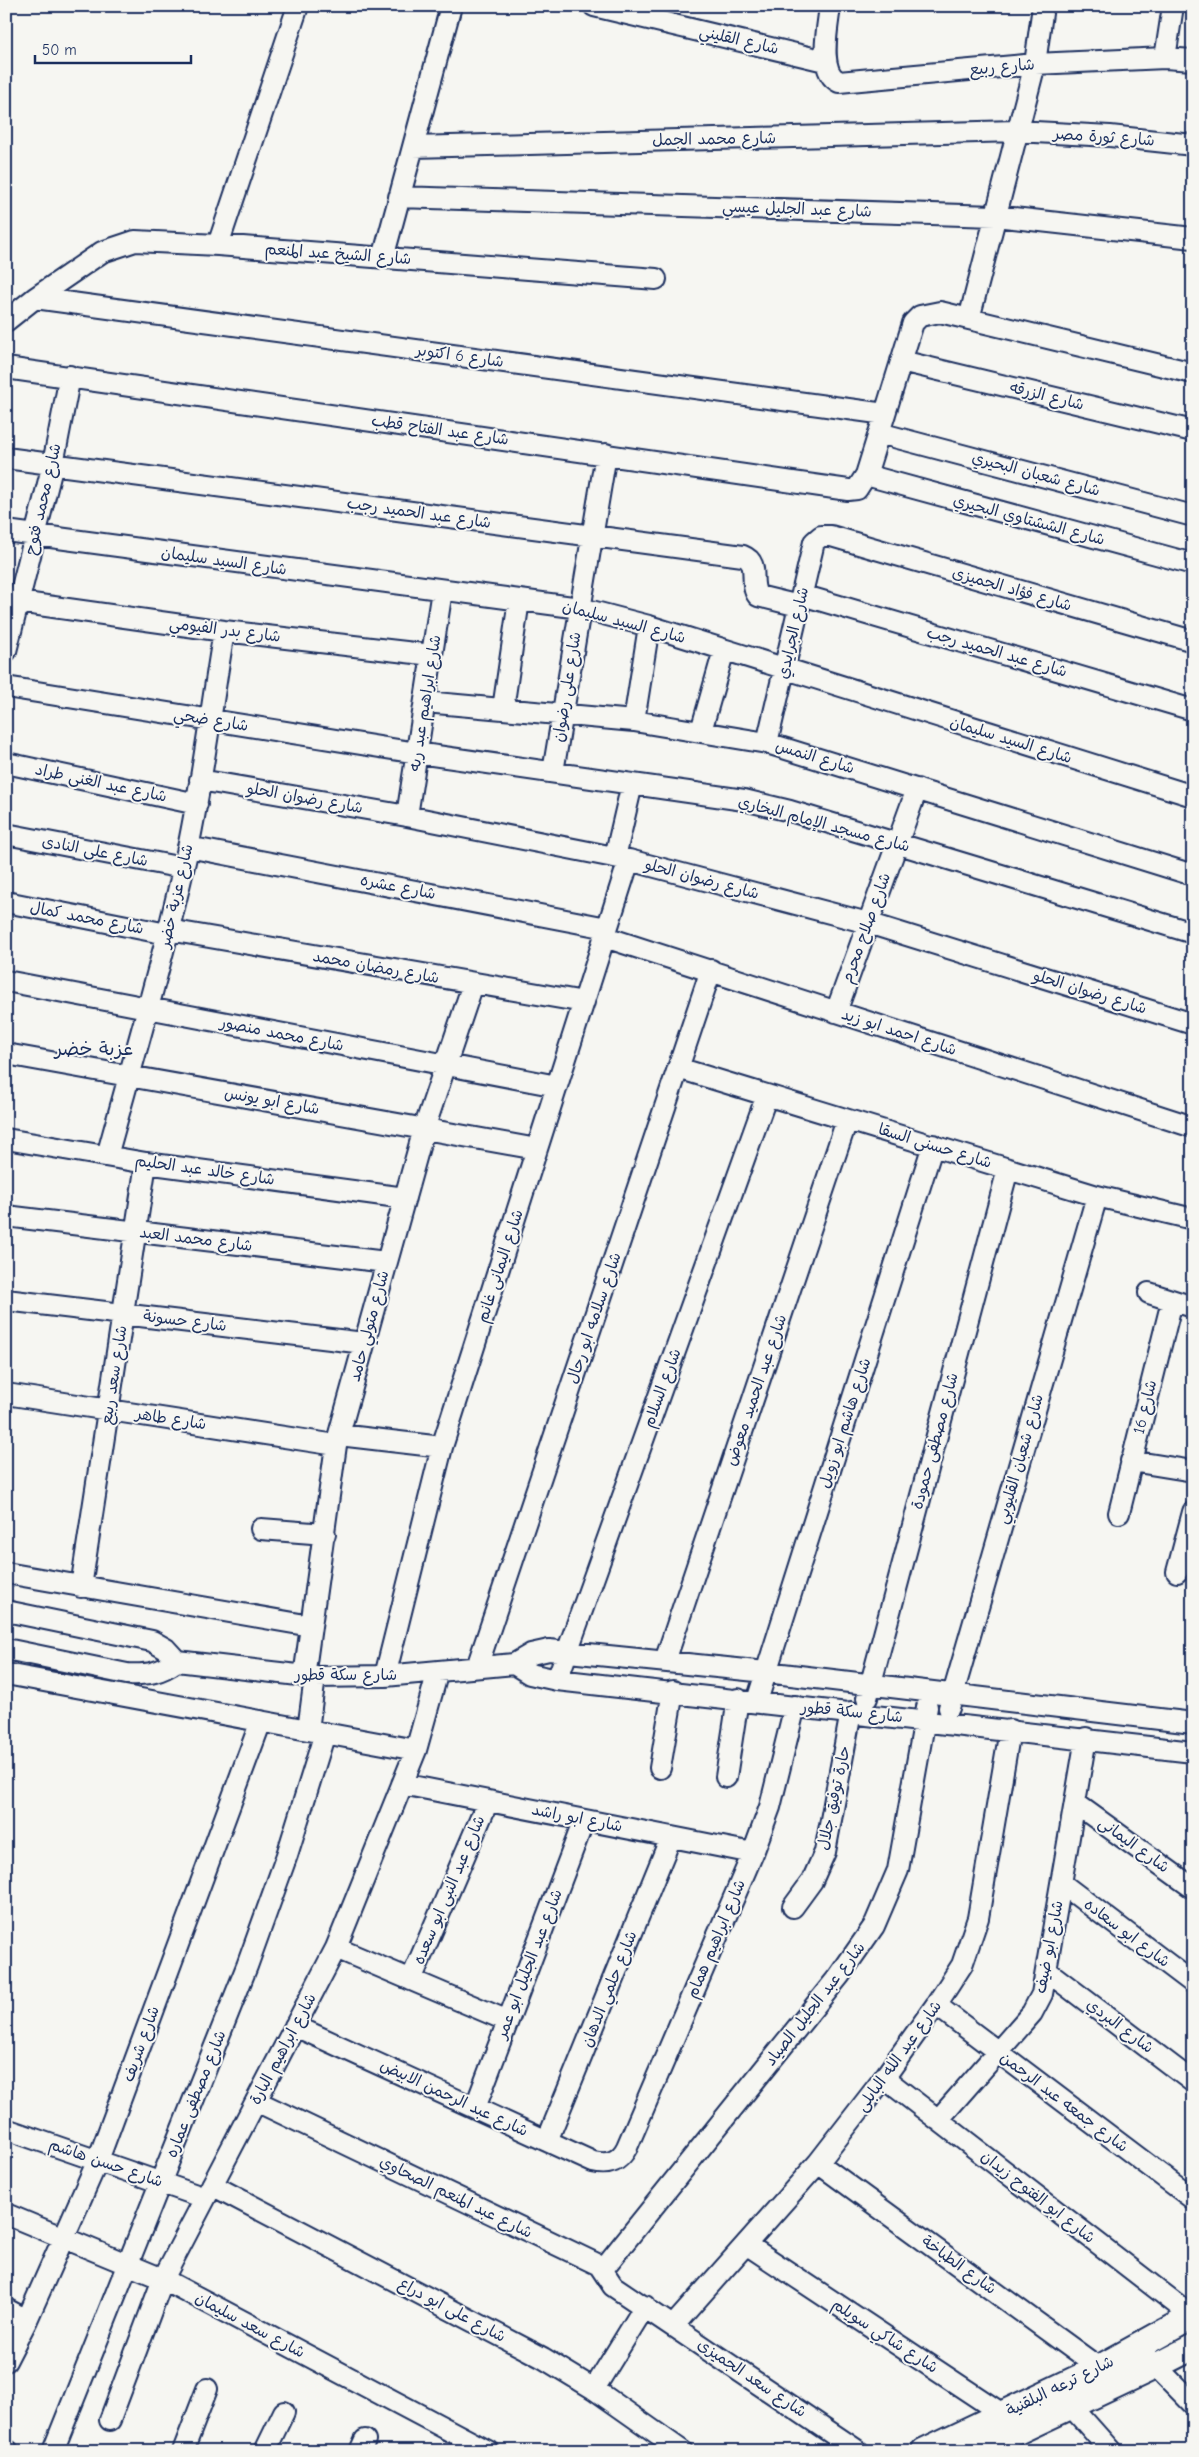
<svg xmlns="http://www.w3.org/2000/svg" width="1199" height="2457" font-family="'Comic Neue','Playpen Sans Arabic',sans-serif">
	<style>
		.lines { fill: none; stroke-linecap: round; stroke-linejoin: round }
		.minor-casing { stroke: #1b2f5e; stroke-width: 24 }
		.tertiary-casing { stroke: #1b2f5e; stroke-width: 29 }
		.minor { stroke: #f6f6f2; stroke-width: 20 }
		.tertiary { stroke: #f6f6f2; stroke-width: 25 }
		.labels { text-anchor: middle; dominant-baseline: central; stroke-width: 4; stroke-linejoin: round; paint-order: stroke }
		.street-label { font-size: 16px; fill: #1b2f5e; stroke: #f6f6f2 }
		.quarter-label { font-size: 19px; fill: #1b2f5e; stroke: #f6f6f2 }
	</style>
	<rect width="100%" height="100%" fill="#f6f6f2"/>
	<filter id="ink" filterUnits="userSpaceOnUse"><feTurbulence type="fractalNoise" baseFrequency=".02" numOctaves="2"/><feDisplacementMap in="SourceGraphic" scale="10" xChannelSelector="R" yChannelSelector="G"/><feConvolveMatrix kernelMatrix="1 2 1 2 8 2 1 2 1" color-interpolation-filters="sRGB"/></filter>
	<g filter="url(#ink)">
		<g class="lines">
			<defs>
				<path id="minor" d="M594 6 825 61
					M830 6C828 26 817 72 839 82L1035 64 1165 58 1193 60
					M1165 58 1173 6
					M413 147 1016 131 1110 136 1193 145
					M399 197 995 216 1193 238
					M218 245 298 6
					M383 258 451 6
					M35 298 885 414
					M969 319 1035 64 1043 6
					M6 321 35 298 102 252 135 241 218 245 656 279
					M901 361 1193 431
					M6 368 848 490 857 489 866 475 913 323 920 316 940 312 1193 373
					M879 433 1193 516
					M6 458 743 556C761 563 748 583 758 596L799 606
					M866 475 1193 564
					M6 531 580 608 649 626 1193 796
					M802 595 1193 710
					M18 602 224 631 432 655
					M6 651 53 464 70 376
					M6 687 417 753 744 800 790 811 1193 933
					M425 702 634 721 767 743 1193 875
					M503 709 519 600
					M634 721 649 626
					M701 731 724 650
					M767 743 814 542 821 536H831L1193 641
					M6 763 197 804
					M553 772 606 454
					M200 780 407 816 629 860 868 923 1193 1024
					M407 816 442 590
					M6 834 183 868
					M188 847 607 928
					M615 857 632 784
					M6 902 167 934
					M169 930 584 1002
					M605 937 1193 1127
					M6 981 557 1086
					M836 1012 917 789
					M6 1054 537 1149
					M678 1068 1097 1196 1193 1219
					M6 1139 146 1163 405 1198
					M107 1156C135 1054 165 952 188 848 203 776 212 703 224 631
					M6 1216 386 1262
					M1149 1293 1193 1307
					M6 1300 364 1343
					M6 1394 336 1445
					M339 1435 442 1447
					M1131 1461 1193 1471
					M1119 1513 1172 1301
					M261 1529 325 1534
					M1177 1572 1193 1512
					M6 1573 311 1626
					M81 1587 146 1163
					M6 1611 152 1641 166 1649 177 1661 315 1677 385 1676 514 1664 531 1654 549 1650 766 1672 1193 1723
					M6 1649 127 1674C148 1675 160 1673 177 1661
					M665 1661 847 1120
					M514 1664 530 1674 557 1680 1193 1752
					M477 1667 711 970
					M6 1674 416 1750
					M385 1676 442 1447 629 860
					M304 1677 336 1445 424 1129 473 984
					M557 1680 767 1095
					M867 1698 1008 1169
					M757 1701 933 1145
					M949 1708 1097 1196
					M308 1730 315 1677
					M660 1768 673 1691
					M726 1777 738 1699
					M402 1784 753 1853
					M1075 1803 1193 1888
					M1061 1883 1193 1983
					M793 1907 812 1881 825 1852 851 1712
					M336 1948 508 2021
					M1047 1971 1193 2082
					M411 1980 488 1801
					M936 2005 1193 2199
					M295 2026 593 2162C609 2166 620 2161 627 2147L753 1853 770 1807 795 1706
					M884 2078 1192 2316
					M256 2101 599 2265 613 2286 858 2451
					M475 2108 584 1820
					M938 2120 1032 2013 1042 1994 1086 1738
					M6 2129 205 2198
					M547 2141 671 1837
					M818 2163 1099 2368
					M212 2185 543 2358 594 2389 682 2451
					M6 2214 163 2279 488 2451
					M746 2244 1013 2421
					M603 2269 839 1976 874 1926 898 1870 927 1707
					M6 2309 27 2320
					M674 2325 818 2163 884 2078 936 2005 962 1965 978 1918 1010 1730
					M1147 2357 1193 2404
					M6 2361 27 2320 98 2160 261 1721
					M594 2389 645 2306
					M1071 2406 1111 2451
					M110 2420 163 2279 336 1948 416 1750 438 1671
					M6 2450 8 2451
					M53 2451 247 1966 287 1855 325 1733
					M183 2451 207 2389
					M265 2451 284 2412
					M360 2451 365 2440"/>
				<path id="tertiary" d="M924 2451 1099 2368 1193 2316
					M976 2451 1156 2366 1193 2347"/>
			</defs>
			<!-- minor casing -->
			<use href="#minor" class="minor-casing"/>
			<!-- tertiary casing -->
			<use href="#tertiary" class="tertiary-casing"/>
			<!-- minor -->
			<use href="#minor" class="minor"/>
			<!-- tertiary -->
			<use href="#tertiary" class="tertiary"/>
		</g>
	</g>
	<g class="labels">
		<!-- street labels -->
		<g class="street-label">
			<text transform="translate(739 40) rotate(13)">شارع القليني</text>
			<text transform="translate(1002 67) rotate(-5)">شارع ربيع</text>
			<text transform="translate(1104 137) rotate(4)">شارع ثورة مصر</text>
			<text transform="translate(714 139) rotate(-1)">شارع محمد الجمل</text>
			<text transform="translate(797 209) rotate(2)">شارع عبد الجليل عيسي</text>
			<text transform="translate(338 254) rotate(4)">شارع الشيخ عبد المنعم</text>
			<text transform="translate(460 356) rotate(8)">شارع 6 اكتوبر</text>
			<text transform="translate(1047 396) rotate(14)">شارع الزرقه</text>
			<text transform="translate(440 430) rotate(8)">شارع عبد الفتاح قطب</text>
			<text transform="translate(1036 474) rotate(15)">شارع شعبان البحيري</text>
			<text transform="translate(43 499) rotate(-77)">شارع محمد فتوح</text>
			<text transform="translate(419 513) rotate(8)">شارع عبد الحميد رجب</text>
			<text transform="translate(1029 520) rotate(15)">شارع الششتاوي البحيري</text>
			<text transform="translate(224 561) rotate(8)">شارع السيد سليمان</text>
			<text transform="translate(1012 589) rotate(16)">شارع فؤاد الجميزى</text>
			<text transform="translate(624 622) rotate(15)">شارع السيد سليمان</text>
			<text transform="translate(225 630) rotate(7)">شارع بدر الفيومي</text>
			<text transform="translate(793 633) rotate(-77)">شارع الجرايدي</text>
			<text transform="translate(997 652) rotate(16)">شارع عبد الحميد رجب</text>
			<text transform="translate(567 687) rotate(-81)">شارع على رضوان</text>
			<text transform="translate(425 703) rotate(-81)">شارع ابراهيم عبد ربه</text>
			<text transform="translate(211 720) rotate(9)">شارع ضحي</text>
			<text transform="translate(1011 740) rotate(17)">شارع السيد سليمان</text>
			<text transform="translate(815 757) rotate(17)">شارع النمس</text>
			<text transform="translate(101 783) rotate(12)">شارع عبد الغنى طراد</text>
			<text transform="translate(305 798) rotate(10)">شارع رضوان الحلو</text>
			<text transform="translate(824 824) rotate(15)">شارع مسجد الإمام البخاري</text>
			<text transform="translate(95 851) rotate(11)">شارع على النادى</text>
			<text transform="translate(702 879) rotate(15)">شارع رضوان الحلو</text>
			<text transform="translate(398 887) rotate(11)">شارع عشره</text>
			<text transform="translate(176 896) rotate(-77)">شارع عزبة خضر</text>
			<text transform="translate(87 918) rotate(11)">شارع محمد كمال</text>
			<text transform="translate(866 928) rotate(-70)">شارع صلاح محرم</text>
			<text transform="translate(376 967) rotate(10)">شارع رمضان محمد</text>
			<text transform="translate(1090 992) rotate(17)">شارع رضوان الحلو</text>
			<text transform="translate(899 1032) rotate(18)">شارع احمد ابو زيد</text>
			<text transform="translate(282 1034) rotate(11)">شارع محمد منصور</text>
			<text transform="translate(272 1101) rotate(10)">شارع ابو يونس</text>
			<text transform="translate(935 1146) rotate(17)">شارع حسنى السقا</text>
			<text transform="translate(205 1170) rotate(8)">شارع خالد عبد الحليم</text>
			<text transform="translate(196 1239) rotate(7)">شارع محمد العبد</text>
			<text transform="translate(500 1266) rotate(-72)">شارع اليمانى غانم</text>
			<text transform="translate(594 1318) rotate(-71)">شارع سلامه ابو رحال</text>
			<text transform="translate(185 1321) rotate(7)">شارع حسونة</text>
			<text transform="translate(369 1326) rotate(-75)">شارع متولي حامد</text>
			<text transform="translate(114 1375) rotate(-81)">شارع سعد ربيع</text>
			<text transform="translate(662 1388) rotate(-70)">شارع السلام</text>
			<text transform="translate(756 1390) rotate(-71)">شارع عبد الحميد معوض</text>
			<text transform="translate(1145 1407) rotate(-76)">شارع 16</text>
			<text transform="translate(171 1419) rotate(9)">شارع طاهر</text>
			<text transform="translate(845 1423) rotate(-72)">شارع هاشم ابو زويل</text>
			<text transform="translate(935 1441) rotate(-75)">شارع مصطفى حمودة</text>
			<text transform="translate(1020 1459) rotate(-74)">شارع شعبان القليوبي</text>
			<text x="346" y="1675">شارع سكة قطور</text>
			<text transform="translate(852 1712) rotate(6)">شارع سكة قطور</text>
			<text transform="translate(834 1798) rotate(-78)">حارة توفيق جلال</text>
			<text transform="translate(577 1818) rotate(11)">شارع ابو راشد</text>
			<text transform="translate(1134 1845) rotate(36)">شارع اليمانى</text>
			<text transform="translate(449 1890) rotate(-67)">شارع عبد النبى ابو سعده</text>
			<text transform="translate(1127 1933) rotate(37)">شارع ابو سعاده</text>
			<text transform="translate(716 1939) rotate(-67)">شارع ابراهيم همام</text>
			<text transform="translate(1049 1947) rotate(-79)">شارع ابو ضيف</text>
			<text transform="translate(529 1964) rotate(-69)">شارع عبد الجليل ابو عمر</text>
			<text transform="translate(609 1989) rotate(-68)">شارع حلمي الدهان</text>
			<text transform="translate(815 2004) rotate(-52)">شارع عبد الجليل الصياد</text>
			<text transform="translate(1120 2026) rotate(37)">شارع البردي</text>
			<text transform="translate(141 2044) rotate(-70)">شارع شريف</text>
			<text transform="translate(283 2049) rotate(-62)">شارع ابراهيم البارة</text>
			<text transform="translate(899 2056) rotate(-54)">شارع عبد الله البابلى</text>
			<text transform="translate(196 2094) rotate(-68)">شارع مصطفى عماره</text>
			<text transform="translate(454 2098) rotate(25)">شارع عبد الرحمن الابيض</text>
			<text transform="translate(1064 2102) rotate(37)">شارع جمعه عبد الرحمن</text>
			<text transform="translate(106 2163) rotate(19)">شارع حسن هاشم</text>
			<text transform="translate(456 2197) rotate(26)">شارع عبد المنعم الصحاوي</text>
			<text transform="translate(1038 2197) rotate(38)">شارع ابو الفتوح زيدان</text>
			<text transform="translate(959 2265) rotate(36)">شارع الطباخة</text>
			<text transform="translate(452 2310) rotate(28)">شارع على ابو دراع</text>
			<text transform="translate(250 2325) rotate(28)">شارع سعد سليمان</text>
			<text transform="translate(885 2336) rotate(33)">شارع شاكي سويلم</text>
			<text transform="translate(752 2378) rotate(34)">شارع سعد الجميزى</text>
			<text transform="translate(1060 2386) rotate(-26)">شارع ترعه البلقنية</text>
		</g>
		<!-- quarter labels -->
		<g class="quarter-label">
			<text x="94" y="1049">عزبة خضر</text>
		</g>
	</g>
	<!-- margin -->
	<rect width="1199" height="2457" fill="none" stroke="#f6f6f2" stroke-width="25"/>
	<rect x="12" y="12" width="1174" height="2432" fill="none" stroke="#1b2f5e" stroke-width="2" filter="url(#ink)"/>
	<!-- scale -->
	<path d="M35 55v8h156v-8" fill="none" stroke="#1b2f5e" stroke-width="2.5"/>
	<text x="42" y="55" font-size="15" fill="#1b2f5e" stroke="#f6f6f2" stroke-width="4" paint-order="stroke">50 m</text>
</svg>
